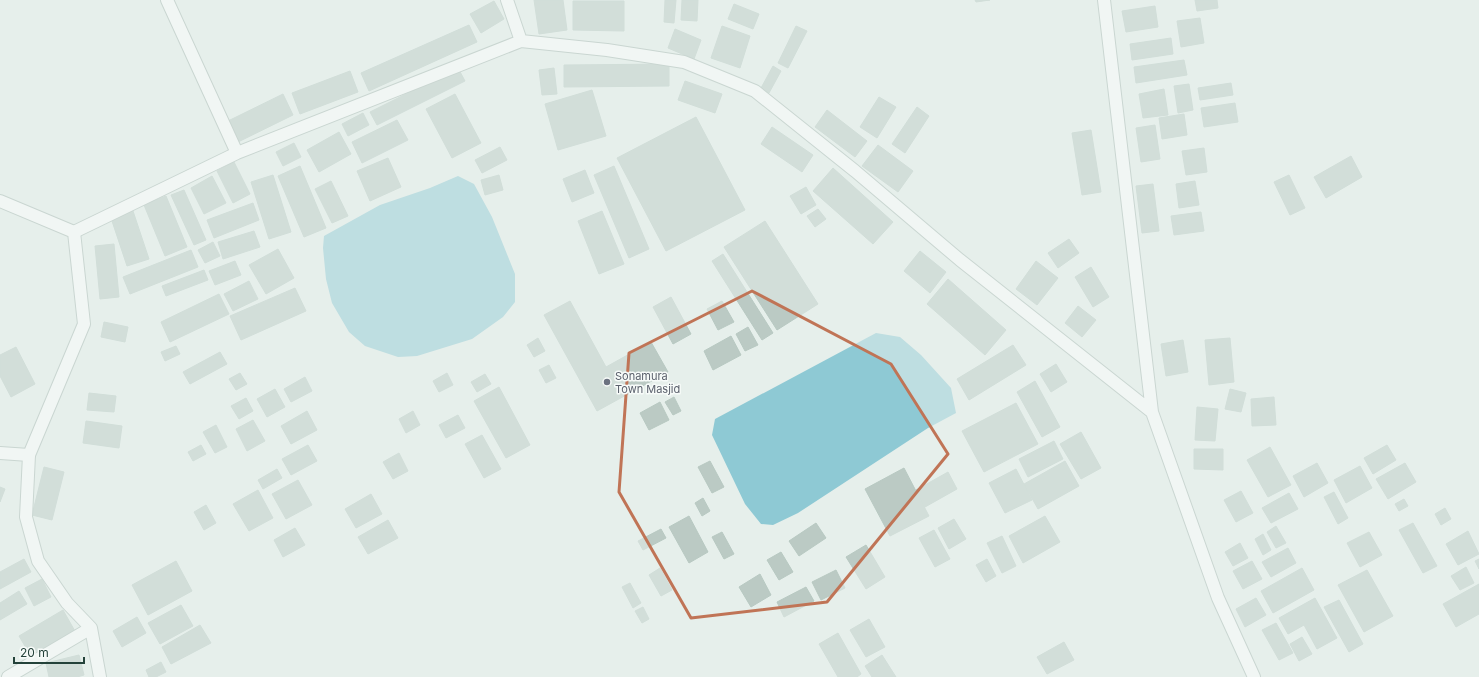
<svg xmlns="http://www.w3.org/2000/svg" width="1479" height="677" font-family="Inter,sans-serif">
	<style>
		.water { fill: #8ec9d4 }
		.building { fill: #bbcac4; stroke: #b8c9c2 }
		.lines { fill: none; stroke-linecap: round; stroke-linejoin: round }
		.minor-casing { stroke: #a8b8b2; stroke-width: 14 }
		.tertiary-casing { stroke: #a8b8b2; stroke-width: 14 }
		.minor { stroke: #fff; stroke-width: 12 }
		.tertiary { stroke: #fff; stroke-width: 12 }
		.marked { fill: none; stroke: #c07456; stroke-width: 3; stroke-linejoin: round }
		.worship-dot { fill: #6b7280; stroke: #f7fbf9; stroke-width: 1.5 }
		.labels { text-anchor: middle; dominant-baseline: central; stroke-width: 3; stroke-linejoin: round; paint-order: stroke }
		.worship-label { font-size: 11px; fill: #5b616d; stroke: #f7fbf9; text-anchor: start }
	</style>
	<rect width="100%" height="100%" fill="#e6efeb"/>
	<!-- water -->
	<path class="water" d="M458 176 474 184 492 217 515 274V302L503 317 472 339 417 356 398 357 365 346 349 332 332 303 326 279 323 248 324 236 380 205 430 188Z
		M876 333 900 337 921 355 951 388 956 413 928 428 798 513 773 525 761 524 745 504 712 435 715 419Z"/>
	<!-- building -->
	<path class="building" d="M534 0H563L567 30 539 34Z
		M665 0H676L674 23 664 22Z
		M682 0H698L697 21 681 20Z
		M975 0H990L976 2Z
		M1195 0H1217L1218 8 1197 11Z
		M494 1 504 19 481 33 470 14Z
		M573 1H624V31L573 30Z
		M734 4 759 14 753 29 728 19Z
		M1155 6 1158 27 1126 32 1122 11Z
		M1200 18 1204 43 1181 47 1177 21Z
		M469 25 477 42 369 91 361 73Z
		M722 26 750 36 740 68 711 58Z
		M796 26 807 31 788 68 778 63Z
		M675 29 701 40 694 59 668 48Z
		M1171 38 1173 54 1132 60 1130 44Z
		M1184 60 1187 75 1136 83 1134 67Z
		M669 64V86L564 87V65Z
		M773 66 781 71 769 93 761 88Z
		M458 68 465 81 377 125 370 112Z
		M554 68 557 94 542 95 539 70Z
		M350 71 358 92 300 114 292 93Z
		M685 81 722 94 715 113 678 100Z
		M1231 83 1233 95 1200 100 1198 88Z
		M1189 84 1193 110 1178 113 1174 86Z
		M1164 89 1168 115 1143 118 1139 94Z
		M592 90 606 136 558 150 545 104Z
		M283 94 293 115 238 142 228 121Z
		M455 94 481 143 452 158 426 109Z
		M879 97 896 107 877 138 860 127Z
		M1235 103 1238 122 1204 127 1201 108Z
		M917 107 929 116 905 153 892 144Z
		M827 110 867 141 855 157 815 127Z
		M363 113 369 125 348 136 342 124Z
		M1184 114 1187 135 1162 139 1159 118Z
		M696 117 745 210 666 251 617 158Z
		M397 120 408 140 362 163 352 142Z
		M1155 125 1160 159 1141 162 1136 128Z
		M772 127 813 155 802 172 761 144Z
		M1091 130 1101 192 1082 195 1072 133Z
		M339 132 351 154 319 172 307 150Z
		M294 143 301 157 283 166 276 152Z
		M878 145 913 171 898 192 862 166Z
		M500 147 507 160 482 173 475 160Z
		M1204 148 1207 172 1186 175 1182 151Z
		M1351 156 1362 177 1326 198 1314 177Z
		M388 158 401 187 370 201 357 171Z
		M234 162 250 194 233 203 217 171Z
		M300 166 326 228 304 237 278 176Z
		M614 166 649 249 629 258 594 175Z
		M833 168 893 222 873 244 813 191Z
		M585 170 594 193 572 202 563 179Z
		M273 175 291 232 269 239 251 182Z
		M499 175 503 190 485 195 481 180Z
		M1289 175 1305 208 1290 215 1274 182Z
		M212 176 226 203 204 214 191 188Z
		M331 181 348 216 332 223 315 189Z
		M1195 181 1199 205 1179 208 1176 184Z
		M1153 184 1159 231 1142 233 1136 186Z
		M806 187 816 205 801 214 790 196Z
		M184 190 206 240 194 245 171 195Z
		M166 196 187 247 165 256 144 205Z
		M253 203 259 220 214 238 207 220Z
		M132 208 149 259 127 266 110 215Z
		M818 209 826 219 815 227 807 216Z
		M602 211 624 264 599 274 578 221Z
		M1201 212 1204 231 1174 235 1171 216Z
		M765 221 818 304 777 330 724 247Z
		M254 231 260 247 223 259 218 242Z
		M1069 239 1079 253 1058 268 1048 253Z
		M213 242 220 256 205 263 198 250Z
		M114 244 119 297 100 299 95 246Z
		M278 249 294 278 266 294 249 265Z
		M191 250 198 267 130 294 123 277Z
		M920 251 946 272 930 293 904 271Z
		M723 254 773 333 762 340 712 261Z
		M235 261 241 275 215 285 209 271Z
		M1036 261 1058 278 1037 305 1016 289Z
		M1091 267 1109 297 1093 307 1075 277Z
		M204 270 208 280 166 296 162 286Z
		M948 279 1006 330 985 355 927 304Z
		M249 281 258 299 233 311 224 294Z
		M295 288 306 311 241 340 230 316Z
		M219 294 229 314 170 342 161 322Z
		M671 297 691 334 673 344 653 307Z
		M570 301 606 367 651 342 668 372 597 411 544 315Z
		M722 301 734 322 718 330 707 309Z
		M1078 306 1096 320 1082 337 1065 323Z
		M104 322 128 327 125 342 101 337Z
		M748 327 758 345 745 351 736 334Z
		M731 336 741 355 713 370 704 351Z
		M538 338 545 351 534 357 527 345Z
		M1230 338 1234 382 1209 385 1205 340Z
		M1183 340 1188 372 1166 376 1161 344Z
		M1013 345 1026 365 969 400 957 379Z
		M176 346 180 354 165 361 161 352Z
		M16 347 35 384 11 397 0 376V355Z
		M220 352 227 364 190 384 183 372Z
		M1056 364 1067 382 1051 392 1040 374Z
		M549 365 556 378 546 383 539 370Z
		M240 373 247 384 236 390 229 379Z
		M447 373 453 385 439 392 433 381Z
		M485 374 491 384 477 392 471 382Z
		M305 377 312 391 291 402 284 389Z
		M1035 381 1060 427 1042 437 1017 392Z
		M499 387 530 445 506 458 474 401Z
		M275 389 285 407 267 417 257 399Z
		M1230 389 1246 393 1241 412 1225 409Z
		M89 393 116 396 114 412 87 410Z
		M674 397 681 411 673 415 665 402Z
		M1274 397 1276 425 1252 426 1251 399Z
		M246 398 253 411 239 419 231 406Z
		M660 402 669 420 649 430 640 413Z
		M1016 403 1038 444 984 472 962 431Z
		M1197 407 1218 409 1215 441 1195 440Z
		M307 411 317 430 291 444 281 426Z
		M413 411 420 425 406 433 399 419Z
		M458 415 465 428 446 438 439 425Z
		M253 420 265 441 247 451 236 429Z
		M86 421 122 426 119 448 83 443Z
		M216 425 227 447 215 453 203 432Z
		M1081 432 1101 468 1081 479 1060 444Z
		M482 435 501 469 484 478 465 444Z
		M1054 441 1063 459 1028 477 1019 459Z
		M201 445 206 454 193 461 188 452Z
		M308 445 317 461 291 475 282 459Z
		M1387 445 1396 460 1373 474 1364 458Z
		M1270 447 1291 485 1268 497 1247 460Z
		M1194 449H1223V470L1194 469Z
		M399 453 408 471 393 479 383 462Z
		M710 461 724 487 712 493 698 467Z
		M1065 461 1079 486 1038 509 1024 484Z
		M1317 463 1328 483 1304 497 1293 476Z
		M1405 463 1416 482 1388 499 1376 479Z
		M1360 466 1372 488 1346 503 1334 480Z
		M44 467 64 472 52 520 32 515Z
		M904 468 929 516 890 536 865 489Z
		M277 469 282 478 263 489 258 480Z
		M1016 469 1032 500 1005 513 989 483Z
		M948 472 957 489 925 507 916 490Z
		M298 480 312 505 286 519 272 494Z
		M0 487 5 489 0 502Z
		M258 490 273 518 249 531 233 504Z
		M1241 491 1253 513 1236 522 1224 500Z
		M1334 492 1348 518 1338 524 1324 497Z
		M1289 493 1298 509 1271 523 1262 508Z
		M371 494 382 514 356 528 345 509Z
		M703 498 710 511 702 516 695 503Z
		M1404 499 1408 506 1399 511 1395 504Z
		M206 505 216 523 204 530 194 512Z
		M1445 508 1451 519 1441 525 1435 514Z
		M689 516 708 552 689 563 669 527Z
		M1045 516 1060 542 1023 563 1009 536Z
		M954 519 966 539 949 549 938 528Z
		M388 520 398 538 368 554 358 537Z
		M816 523 826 538 799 556 789 541Z
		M1413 523 1437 566 1423 573 1399 530Z
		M1276 526 1286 543 1276 548 1267 532Z
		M295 528 305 545 283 557 274 540Z
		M661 529 666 538 643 550 638 541Z
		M934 530 950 559 935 567 919 538Z
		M1468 531 1479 554 1458 565 1446 544Z
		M722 532 734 554 724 559 712 537Z
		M1369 532 1382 555 1360 567 1347 543Z
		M1263 534 1271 550 1263 555 1255 539Z
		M1002 536 1016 566 1002 573 987 543Z
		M1240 543 1248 558 1233 566 1225 552Z
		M866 545 885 577 866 589 846 557Z
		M1288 548 1296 563 1271 577 1262 562Z
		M781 552 793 572 779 580 767 560Z
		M24 559 31 572 0 589V572Z
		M987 559 996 576 986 582 976 565Z
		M1479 559V569L1475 561Z
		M176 561 192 591 148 615 132 585Z
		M1252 561 1262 579 1243 589 1233 571Z
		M1466 567 1474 583 1460 590 1451 576Z
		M660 568 672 590 661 596 649 575Z
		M1302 568 1314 590 1273 613 1261 591Z
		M836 570 845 588 821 600 812 582Z
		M1367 570 1393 616 1364 632 1338 585Z
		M760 574 771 595 751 607 739 587Z
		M42 579 51 597 34 606 25 588Z
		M630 583 641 603 633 608 622 587Z
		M1479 584V614L1456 627 1443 604Z
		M806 587 814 601 784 617 777 602Z
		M19 591 27 604 0 620V603Z
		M1256 598 1266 615 1245 627 1236 609Z
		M1315 598 1337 638 1317 649 1304 625 1288 634 1279 618Z
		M1339 600 1363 644 1349 652 1324 607Z
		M181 605 193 626 160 644 148 623Z
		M643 607 649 619 642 623 635 611Z
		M63 610 76 633 32 658 19 636Z
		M137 617 146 633 122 647 113 631Z
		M869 619 885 647 866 657 850 630Z
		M1276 623 1293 653 1279 660 1262 630Z
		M200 625 211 643 171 664 162 647Z
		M838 633 861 674 857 677H838L819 644Z
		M1302 637 1312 654 1299 661 1290 644Z
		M1064 642 1074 660 1047 674 1037 657Z
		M79 655 84 675 77 677H49L46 663Z
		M882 655 896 677H872L865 666Z
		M161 662 166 672 156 677H149L146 670Z"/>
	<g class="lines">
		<defs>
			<path id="minor" d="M167 0 237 153
				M1104 0 1152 412 1218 598 1254 677
				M521 41 607 50 684 62 755 91 855 171 960 260 1152 412
				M74 232 237 153 521 41 507 0
				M29 455 26 517 38 561 67 603 91 628 100 677
				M8 677 91 628"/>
			<path id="tertiary" d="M0 201 74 232 84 324 29 455 0 453"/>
		</defs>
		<!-- minor casing -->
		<use href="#minor" class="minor-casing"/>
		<!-- tertiary casing -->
		<use href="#tertiary" class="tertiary-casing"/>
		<!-- minor -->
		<use href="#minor" class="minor"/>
		<!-- tertiary -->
		<use href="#tertiary" class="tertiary"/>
	</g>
	<!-- marked area -->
	<path d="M0 0H1479V677H0ZM752 291 891 364 948 454 827 602 691 618 619 492 629 353Z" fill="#e6efeb" fill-opacity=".55" fill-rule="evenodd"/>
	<path class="marked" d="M752 291 891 364 948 454 827 602 691 618 619 492 629 353Z"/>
	<!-- markers -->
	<circle class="worship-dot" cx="607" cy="382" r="4"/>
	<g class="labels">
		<!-- worship labels -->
		<g class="worship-label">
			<text x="615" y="376">Sonamura<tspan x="615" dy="13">Town Masjid</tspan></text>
		</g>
	</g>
	<!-- scale -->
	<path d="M14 657v6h70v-6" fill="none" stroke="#24423a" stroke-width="2"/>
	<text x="20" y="657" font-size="12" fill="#24423a" stroke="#f7fbf9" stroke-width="3" paint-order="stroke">20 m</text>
</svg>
